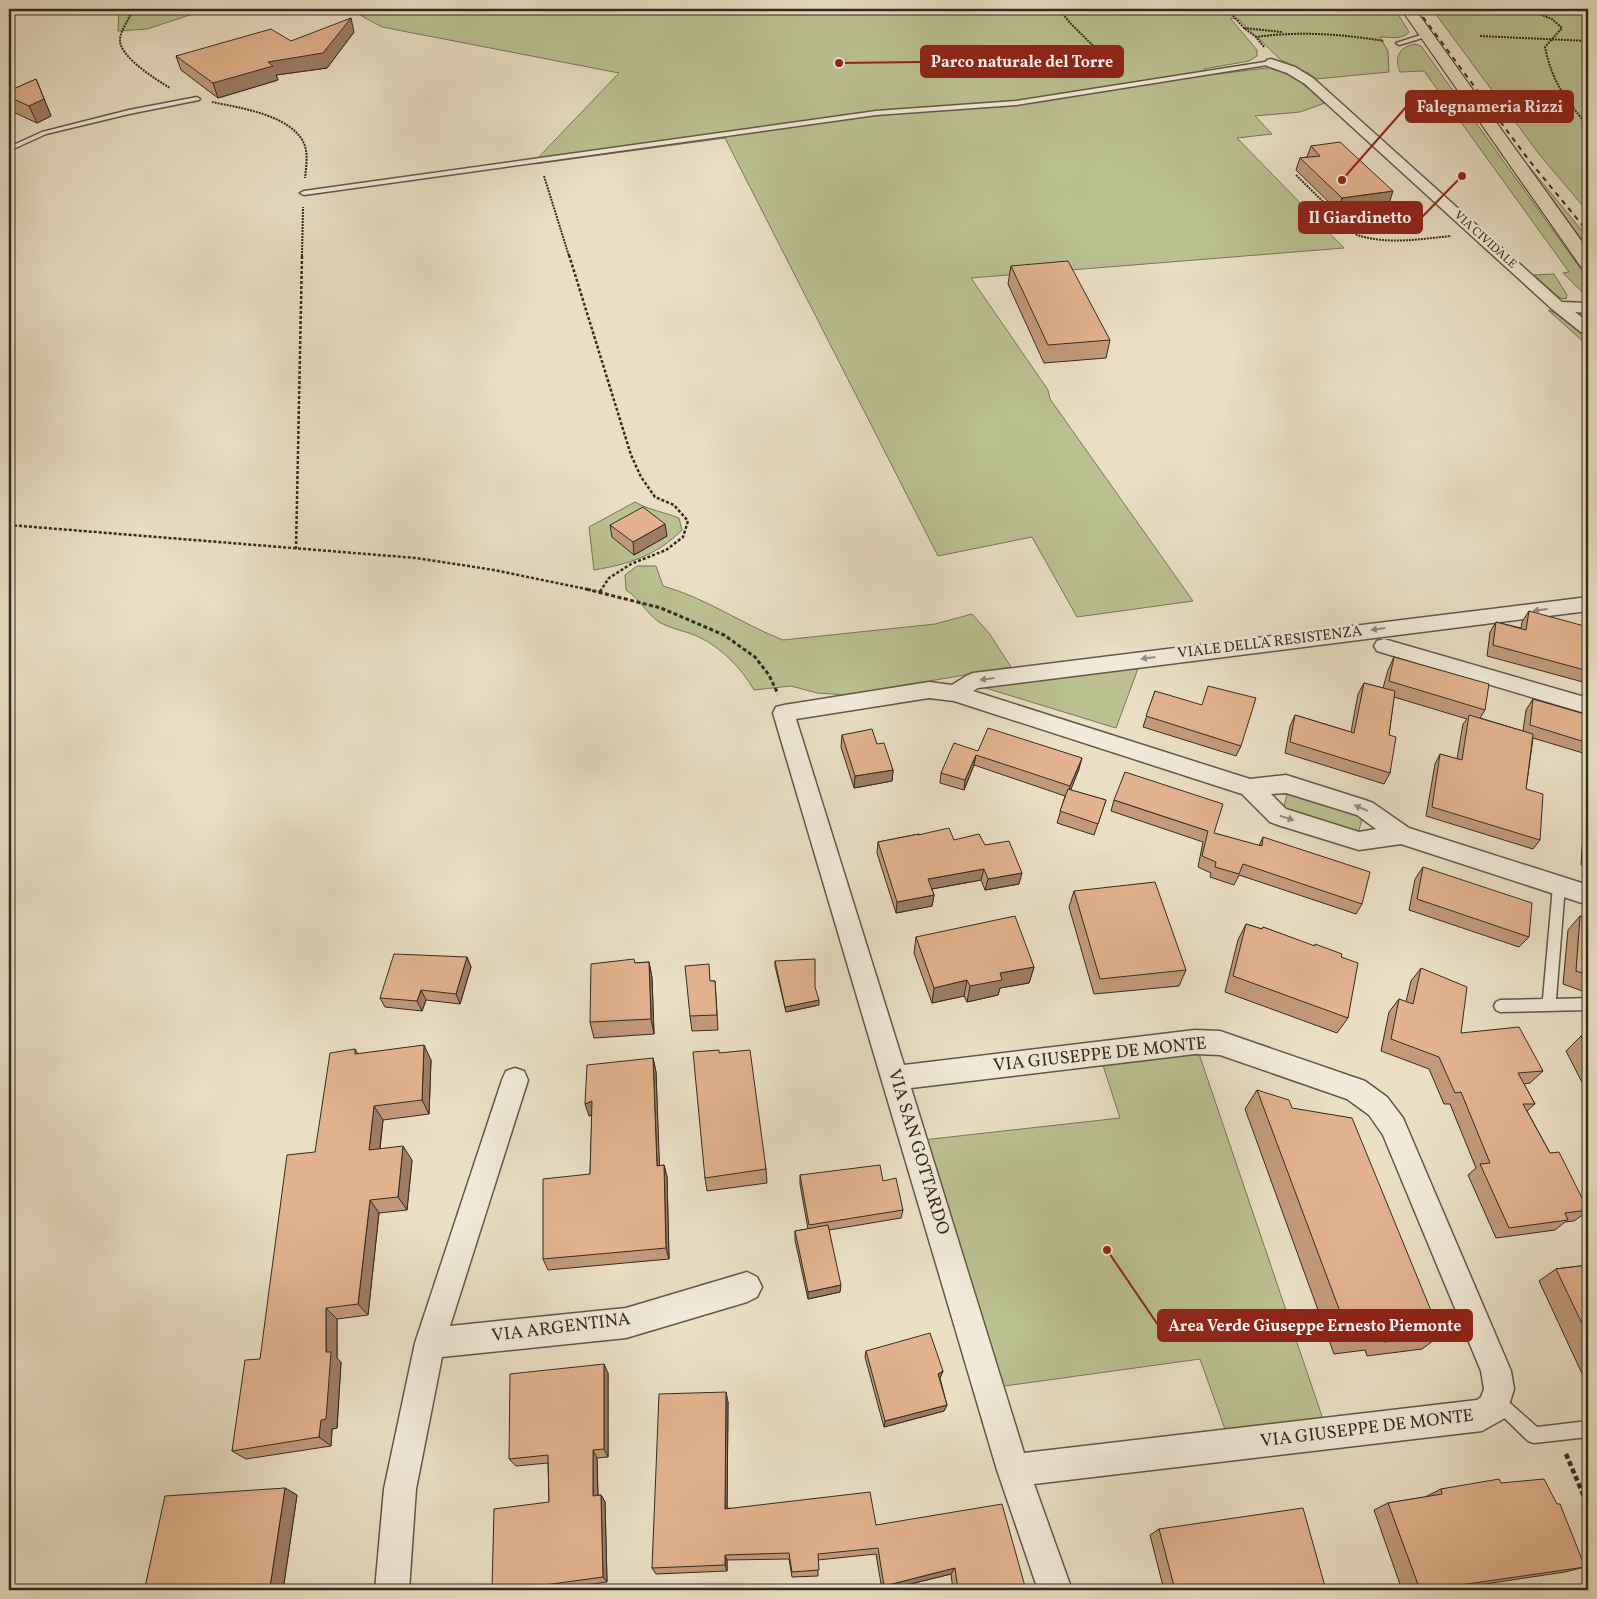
<svg xmlns="http://www.w3.org/2000/svg" width="1597" height="1599" font-family="Vollkorn,serif">
	<style>
		.green { fill: #bbc191; stroke: #787658 }
		.lines { fill: none; stroke-linecap: round; stroke-linejoin: round }
		.lane-casing { stroke: #625748; stroke-width: 3 }
		.street-casing { stroke: #625748; stroke-width: 3 }
		.primary-casing { stroke: #352a1f; stroke-width: 2 }
		.path-far3 { stroke: #352a1f; stroke-width: 2; stroke-dasharray: 2 1; stroke-linecap: butt }
		.path-far2 { stroke: #352a1f; stroke-width: 2.5; stroke-dasharray: 3 2; stroke-linecap: butt }
		.path-far1 { stroke: #352a1f; stroke-width: 3; stroke-dasharray: 4 2.5; stroke-linecap: butt }
		.path { stroke: #352a1f; stroke-width: 4.5; stroke-dasharray: 5 3; stroke-linecap: butt }
		.lane { fill: #f1ead8; fill-rule: evenodd }
		.street { fill: #f1ead8; fill-rule: evenodd }
		.primary { fill: #eadfc3; fill-rule: evenodd }
		.rail { stroke: #352a1f; stroke-width: 2; stroke-dasharray: 5 5; stroke-linecap: butt }
		.wall { fill: #c29a7a; stroke: #352a1f }
		.shaded-wall { fill: #9e7d63; stroke: #352a1f }
		.building { fill: #e2b38e; stroke: #352a1f }
		.oneway { fill: #938a7c }
		.labels { text-anchor: middle; dominant-baseline: central; stroke-width: 5; stroke-linejoin: round; paint-order: stroke }
		.far-street-label { font-size: 12px; fill: #352a1f; stroke: #f1ead8 }
		.street-label { font-size: 15px; fill: #352a1f; stroke: #f1ead8 }
		.near-street-label { font-size: 18px; fill: #352a1f; stroke: #f1ead8 }
		.leader { fill: none; stroke: #8f2418; stroke-width: 2 }
		.callout-dot { fill: #8f2418; stroke: #f1ead8; stroke-width: 2 }
		.callout { fill: #8f2418; stroke: #8f2418; stroke-width: 2 }
		.callout-label { font-size: 16px; text-anchor: middle; font-weight: bold; fill: #fff }
	</style>
	<rect width="100%" height="100%" fill="#eadfc3"/>
	<filter id="stains"><feTurbulence type="fractalNoise" baseFrequency=".004" numOctaves="4"/><feColorMatrix values="0 0 0 0 .2 0 0 0 0 .09 0 0 0 0 .02 0 0 0 .5 -.17"/></filter>
	<radialGradient id="worn" r=".72"><stop offset=".6" stop-color="#630" stop-opacity="0"/><stop offset="1" stop-color="#630" stop-opacity=".3"/></radialGradient>
	<!-- green -->
	<path class="green" d="M119 9H208L147 29 118 31Z
		M349 9H1395L1409 32C1403 40 1390 37 1380 37L1388 51 1389 72 1316 79 1308 73 1281 60 1238 19 1230 18 1257 50V56L1249 61 1204 69 1209 75 1275 67 1290 73 1325 103 1300 112 1255 116 1272 134 1237 138 1344 248 971 278 1048 390 1050 399 1193 601 1077 617 1032 537 938 556 725 138 535 164 534 162 619 73 382 27Z
		M1432 9H1588V212L1539 154Z
		M1415 44 1421 46 1588 279V298L1563 273 1569 272 1424 71 1400 72C1394 57 1399 47 1415 44Z
		M1522 158 1588 238V248Z
		M1554 274 1567 295 1566 299 1560 298 1534 275Z
		M1548 310 1558 314 1588 338V346Z
		M635 502C649 510 664 512 679 518L682 530C656 556 629 564 594 570L589 527Z
		M637 566H656L663 586C706 598 742 624 783 640L935 624 972 614 989 633 1011 667 848 695 817 693 791 686 754 690C742 669 722 648 699 637 686 631 671 629 659 622 647 614 639 598 626 590L625 575Z
		M1139 666 1116 728 979 686Z
		M1288 791 1363 815 1358 835 1283 810Z
		M1195 1042 1328 1434 1231 1446 1200 1359 990 1388 914 1141 1120 1118 1099 1053Z"/>
	<g class="lines">
		<defs>
			<path id="lane" d="M1427 33 1429 34V36L1399 45 1396 43Z
				M1271 61 1274 63 1273 64 1016 105 876 115 304 195 300 193 304 191 876 111 1016 101Z
				M197 97 200 99 199 100 129 114 46 134 9 151V147L42 132 129 110Z
				M1559 881 1563 883 1565 886 1556 999 1588 998V1010L1500 1012 1496 1010 1494 1006 1496 1002 1500 1000 1543 999 1553 886 1555 883Z
				M1497 1393 1502 1396 1537 1427 1588 1421V1437L1534 1443 1528 1441 1492 1406 1489 1401 1492 1396Z"/>
			<path id="street" d="M1271 59 1295 67 1313 78 1562 302 1588 303V313L1575 312 1588 322V335L1582 333 1552 309 1305 84 1287 73 1267 66 1265 63 1267 60Z
				M1588 597V611L978 688 973 691 1250 779 1286 775 1365 800 1373 803 1409 828 1588 885V905L1401 844 1359 850 1278 825 1270 822 1242 794 954 701 929 698 796 719 904 1065 1195 1030 1220 1031 1365 1081 1387 1097 1403 1118 1511 1371 1514 1389 1505 1418 1482 1431 1034 1484 1072 1590H1038L997 1470 773 713 776 707 784 705 929 682 952 685 966 676 973 673ZM1286 793 1357 815 1376 829 1359 832 1286 809 1271 794ZM1195 1054 1220 1055 1347 1099 1369 1115 1383 1135 1481 1371 1484 1389 1481 1397 1477 1400 1024 1453 911 1088Z
				M1384 639 1588 698V714L1377 651 1374 646 1377 641Z
				M515 1068 524 1071 528 1080 450 1326 626 1308 747 1272 757 1277 762 1287 757 1297 747 1302 626 1338 442 1357 416 1489 409 1590H375L384 1489 415 1343 502 1080 506 1071Z"/>
			<path id="primary" d="M1401 9H1415L1588 250V268L1581 267Z"/>
		</defs>
		<!-- lane casing -->
		<use href="#lane" class="lane-casing"/>
		<!-- street casing -->
		<use href="#street" class="street-casing"/>
		<!-- primary casing -->
		<use href="#primary" class="primary-casing"/>
		<!-- path-far3 -->
		<path class="path-far3" d="M132 9C130 20 121 28 120 39 118 56 157 80 170 88
			M1059 9 1071 24 1120 72
			M1227 9 1244 28 1256 37
			M1526 9 1552 19 1562 28 1545 47C1552 82 1566 100 1588 126
			M1244 28 1282 32
			M1480 36 1588 41
			M1264 47 1256 37C1299 31 1341 34 1384 41
			M212 102C240 108 294 115 305 146 308 156 306 168 305 178
			M1296 175 1357 235C1388 245 1420 239 1451 236
			M544 176 569 256
			M302 256 303 207"/>
		<!-- path-far2 -->
		<path class="path-far2" d="M569 255 631 455 641 477 655 497 674 505 688 521 683 537 666 550 631 564 609 578 601 590
			M9 525 416 558 494 570 591 590
			M296 549 302 255"/>
		<!-- path-far1 -->
		<path class="path-far1" d="M586 589 661 608 724 635 755 657 769 675 778 694
			M599 593 602 589"/>
		<!-- path -->
		<path class="path" d="M1566 1454 1588 1506"/>
		<!-- lane -->
		<use href="#lane" class="lane"/>
		<!-- street -->
		<use href="#street" class="street"/>
		<!-- primary -->
		<use href="#primary" class="primary"/>
		<!-- rail -->
		<path class="rail" d="M1417 9 1528 159 1588 232"/>
	</g>
	<!-- wall -->
	<path class="wall" d="M354 32 327 68 276 75 278 80 218 98 181 70 176 56 291 41Z
		M36 79 51 116 37 123 9 110V91Z
		M1311 146 1389 204 1338 211 1296 170 1300 158 1307 157Z
		M1011 266 1110 340 1106 358 1044 363 1008 284Z
		M610 525 667 536 634 555 612 537Z
		M1529 611 1588 671V674L1583 682 1487 656 1490 632 1496 622 1521 628 1522 622Z
		M1394 657 1485 710 1480 718 1523 731 1526 710 1533 699 1588 715V787L1585 786 1583 753 1533 738 1526 789 1540 840 1533 849 1426 816 1435 764 1440 754 1457 759 1463 724 1467 719 1394 697 1389 735 1390 773 1384 784 1285 753 1290 726 1295 715 1351 732 1358 694 1364 683 1383 688 1388 670Z
		M1155 691 1241 746 1236 756 1143 727Z
		M842 735 877 744 893 770 892 781 854 788 841 747Z
		M978 751 1079 769 1070 790 1106 800 1094 835 1057 823 1065 796 974 765 964 790 940 783 941 773Z
		M1114 800 1214 833 1259 846 1263 837 1362 904 1356 914 1239 875 1234 885 1210 877 1211 873 1198 867 1203 842 1111 811Z
		M1588 828V867L1581 865 1583 834Z
		M919 834V835L954 840 985 845 1019 884 985 890 981 880 932 889 934 895 932 906 896 913 877 853 878 842Z
		M1423 867 1529 937 1519 947 1409 910 1415 879Z
		M1074 891 1186 970 1179 986 1094 994 1069 907Z
		M1580 916 1588 919V993L1563 984 1568 930Z
		M1246 924 1262 929 1263 927 1341 957 1348 1018 1337 1033 1225 992 1238 940Z
		M916 937 1034 967 1029 983 1000 988 998 995 967 1002 964 996 932 1003 914 953Z
		M467 957 471 967 460 1004 426 1000 422 1011 385 1007 380 998Z
		M775 961 819 1005 786 1012 775 966Z
		M649 962 652 978 654 1034 594 1038 590 1022 635 963Z
		M1421 968 1461 1033 1543 1071 1530 1083 1524 1084 1535 1104 1527 1111 1550 1153 1588 1211 1574 1221 1565 1222 1555 1230 1496 1238 1468 1175 1476 1168 1450 1104H1444L1429 1069 1381 1051 1389 1012 1399 999 1406 1002 1411 981Z
		M711 981H715L718 1030 692 1031 690 1016Z
		M1588 1035V1094L1566 1051 1581 1036Z
		M355 1049 358 1054 431 1060 429 1114 383 1120 380 1149 412 1160 407 1210 379 1213 368 1315 337 1319V1358L341 1362 337 1428 332 1429 331 1446 246 1459 232 1451 260 1359 315 1152Z
		M719 1053 766 1169 767 1183 707 1191 705 1178Z
		M653 1058 656 1072 659 1166 664 1165 667 1177 669 1259 548 1270 543 1259 590 1174 592 1115 589 1116Z
		M1257 1090 1292 1108 1441 1335 1422 1349 1367 1356 1365 1350 1334 1354 1245 1109Z
		M800 1175 883 1181 903 1210 901 1218 829 1230 840 1292 808 1299 795 1240V1231L808 1229 800 1184Z
		M1588 1265V1379L1585 1380 1539 1281 1556 1269Z
		M866 1351 943 1371 940 1378 947 1405 944 1411 884 1427 865 1357Z
		M608 1373V1457L597 1458 598 1495H601L605 1502 607 1582 550 1590H492L549 1502 548 1463 516 1466 509 1459Z
		M728 1402 727 1508 876 1525 1026 1590H953L951 1574 886 1590H882L876 1554 818 1560V1576L792 1577 789 1559 727 1560V1571L656 1574 652 1568Z
		M1501 1483 1585 1567 1565 1572 1445 1590H1402L1374 1510 1388 1503 1425 1497 1441 1489Z
		M285 1488 297 1495 283 1590H121L145 1587Z
		M1159 1529 1326 1590H1164L1150 1535Z"/>
	<!-- shaded-wall -->
	<path class="shaded-wall" d="M351 18 354 32 327 68 276 75 278 80 218 98 213 83 268 62Z
		M36 79 51 116 37 123 29 106Z
		M1393 191 1389 204 1338 211 1342 198Z
		M665 524 667 536 634 555 633 542Z
		M976 755 974 765 964 790 965 780Z
		M1082 758 1079 769 1068 797 1070 786Z
		M893 770 892 781 854 788 855 776Z
		M984 869 981 880 926 890 928 879Z
		M1022 873 1019 884 985 890 988 879Z
		M934 895 932 906 896 913 897 902Z
		M467 957 471 967 460 1004 456 994Z
		M649 962 652 978 654 1034 651 1019Z
		M1034 967 1029 983 1000 988 998 995 967 1002 970 986 1000 973Z
		M967 980 964 996 932 1003 934 988Z
		M421 990 426 1000 422 1011 417 1001Z
		M819 1000V1005L786 1012 785 1007Z
		M424 1045 431 1060 429 1114 422 1100Z
		M653 1058 656 1072 660 1178 657 1166Z
		M592 1101 596 1113 589 1116 585 1104Z
		M374 1106 383 1120 378 1163 369 1150Z
		M403 1146 412 1160 407 1210 398 1197Z
		M664 1165 667 1177 669 1259 666 1248Z
		M370 1200 379 1213 368 1315 358 1304Z
		M841 1285 840 1292 808 1299V1292Z
		M326 1308 337 1319V1358L341 1362 337 1428 332 1429 331 1446 319 1437 326 1352Z
		M604 1364 608 1373V1457L604 1449Z
		M943 1371 940 1378 936 1380 938 1374Z
		M726 1392 728 1402 727 1516 725 1509Z
		M947 1405 944 1411 884 1427 885 1421Z
		M593 1450 597 1458 598 1503 593 1496Z
		M285 1488 297 1495 283 1590H278L270 1587Z
		M601 1495 605 1502 607 1582 603 1577Z
		M725 1555 727 1560V1571L725 1565Z
		M955 1568 951 1574 886 1590H882L884 1586Z"/>
	<!-- building -->
	<path class="building" d="M351 18 323 53 268 62 273 66 213 83 176 56 271 29 291 41Z
		M36 79 44 99 29 106 9 97V91Z
		M1340 142 1393 191 1342 198 1300 158 1320 156 1311 146Z
		M1068 261 1110 340 1048 345 1011 266Z
		M643 507 665 524 633 542 610 525Z
		M1529 611 1588 627V671L1493 645 1496 622 1526 630Z
		M1394 657 1489 684 1485 710 1389 681Z
		M1364 683 1395 691 1389 735 1396 737 1390 773 1290 742 1295 715 1354 733Z
		M1208 686 1256 698 1241 746 1146 716 1155 691 1202 705Z
		M1533 699 1588 715V743L1530 725Z
		M1469 715 1533 734 1526 789 1543 794 1540 840 1432 807 1440 754 1462 760Z
		M988 728 1082 758 1070 786 976 755 965 780 941 773 954 743 978 751Z
		M872 729 877 744 884 743 893 770 855 776 842 735Z
		M1125 772 1223 804 1214 833 1262 846 1263 837 1370 872 1362 904 1243 864 1239 874 1215 867 1216 862 1202 856 1208 831 1114 800Z
		M1068 789 1106 800 1098 824 1060 811Z
		M949 828 954 840 979 834 985 845 1009 841 1022 873 988 879 984 869 928 879 934 895 897 902 878 842 919 834 918 835Z
		M1423 867 1532 903 1529 937 1417 899Z
		M1155 882 1186 970 1100 979 1074 891Z
		M1015 916 1034 967 1000 973 1002 980 970 986 967 980 934 988 916 937Z
		M1580 916 1588 919V975L1576 971Z
		M1246 924 1262 929 1263 927 1315 946V944L1342 954 1341 957 1358 963 1348 1018 1233 976Z
		M394 954 467 957 456 994 421 990 417 1001 380 998Z
		M634 959 635 963 649 962 651 1019 590 1022 591 964Z
		M815 959V987L819 1000 785 1007 775 961Z
		M709 964 710 981H715L717 1015 690 1016 685 966Z
		M1421 968 1467 987 1461 1033 1519 1027 1543 1071 1518 1073 1535 1104H1523L1550 1153 1559 1152 1588 1210 1565 1213 1568 1220 1509 1228 1480 1164 1490 1163 1461 1092 1455 1093 1439 1057 1391 1039 1399 999 1413 1004Z
		M1588 1035V1050L1581 1036Z
		M424 1045 422 1100 374 1106 369 1150 403 1146 398 1197 370 1200 358 1304 326 1308V1352H331L326 1419 321 1420 319 1437 232 1451 245 1360 260 1359 287 1155 315 1152 330 1053 355 1049V1054Z
		M719 1050V1053L750 1050 766 1169 705 1178 693 1052Z
		M653 1058 657 1166 664 1165 666 1248 543 1259V1179L590 1174 592 1101 585 1104 587 1065Z
		M1257 1090 1289 1100 1292 1108 1352 1118 1441 1335 1384 1342 1382 1336 1351 1341Z
		M880 1165 883 1181 896 1178 903 1210 809 1225 800 1175Z
		M828 1225 841 1285 808 1292 795 1231Z
		M1588 1265V1336L1556 1269Z
		M930 1333 943 1371 938 1374 947 1405 885 1421 866 1351Z
		M604 1364V1449L593 1450V1496L601 1495 603 1577 508 1590H492L494 1509 549 1502 548 1455 509 1459 510 1374Z
		M726 1392 725 1509 870 1492 876 1525 1002 1504 1026 1590H958L955 1568 884 1586 878 1548 818 1554 819 1570 792 1572 789 1553 725 1555V1565L652 1568 659 1394Z
		M1499 1479 1501 1483 1544 1479 1557 1504H1560L1585 1567 1426 1590H1420L1388 1503 1442 1494 1441 1489Z
		M285 1488 270 1587 233 1590H121L145 1587 165 1496Z
		M1303 1508 1326 1590H1175L1159 1529Z"/>
	<!-- one-way arrows -->
	<defs><path id="oneway-solid" d="M-6-.8H1V-3.2L6.5 0L1 3.2V.8H-6Z" transform="scale(1.25)"/></defs>
	<g class="oneway">
		<use href="#oneway-solid" transform="translate(1540 610) rotate(173)"/>
		<use href="#oneway-solid" transform="translate(1378 629) rotate(173)"/>
		<use href="#oneway-solid" transform="translate(1148 658) rotate(173)"/>
		<use href="#oneway-solid" transform="translate(987 679) rotate(173)"/>
		<use href="#oneway-solid" transform="translate(1361 808) rotate(-157)"/>
		<use href="#oneway-solid" transform="translate(1287 818) rotate(18)"/>
	</g>
	<g class="labels">
		<!-- far-street labels -->
		<g class="far-street-label">
			<text transform="translate(1485 240) rotate(42)">VIA CIVIDALE</text>
		</g>
		<!-- street labels -->
		<g class="street-label">
			<text transform="translate(1270 643) rotate(-7)">VIALE DELLA RESISTENZA</text>
		</g>
		<!-- near-street labels -->
		<g class="near-street-label">
			<text transform="translate(1100 1055) rotate(-6)">VIA GIUSEPPE DE MONTE</text>
			<text transform="translate(918 1152) rotate(73)">VIA SAN GOTTARDO</text>
			<text transform="translate(561 1328) rotate(-7)">VIA ARGENTINA</text>
			<text transform="translate(1367 1429) rotate(-7)">VIA GIUSEPPE DE MONTE</text>
		</g>
	</g>
	<!-- callouts -->
	<path class="leader" d="M839 63L921 62M1342 180L1406 107M1462 176L1422 217M1107 1250L1158 1325"/>
	<g class="callout-dot">
		<circle cx="839" cy="63" r="5"/>
		<circle cx="1342" cy="180" r="5"/>
		<circle cx="1462" cy="176" r="5"/>
		<circle cx="1107" cy="1250" r="5"/>
	</g>
	<g class="callout">
		<rect x="921" y="46" width="202" height="31" rx="5"/>
		<rect x="1406" y="91" width="167" height="31" rx="5"/>
		<rect x="1299" y="202" width="123" height="31" rx="5"/>
		<rect x="1158" y="1310" width="314" height="31" rx="5"/>
	</g>
	<g class="callout-label">
		<text x="1022" y="67">Parco naturale del Torre</text>
		<text x="1490" y="112">Falegnameria Rizzi</text>
		<text x="1360" y="223">Il Giardinetto</text>
		<text x="1315" y="1331">Area Verde Giuseppe Ernesto Piemonte</text>
	</g>
	<!-- margin -->
	<rect width="1597" height="1599" fill="none" stroke="#eadfc3" stroke-width="30"/>
	<rect x="10" y="10" width="1577" height="1579" fill="none" stroke="#352a1f" stroke-width="2.5"/>
	<rect x="15" y="15" width="1567" height="1569" fill="none" stroke="#352a1f"/>
	<rect width="100%" height="100%" filter="url(#stains)"/>
	<rect width="100%" height="100%" fill="url(#worn)"/>
</svg>
